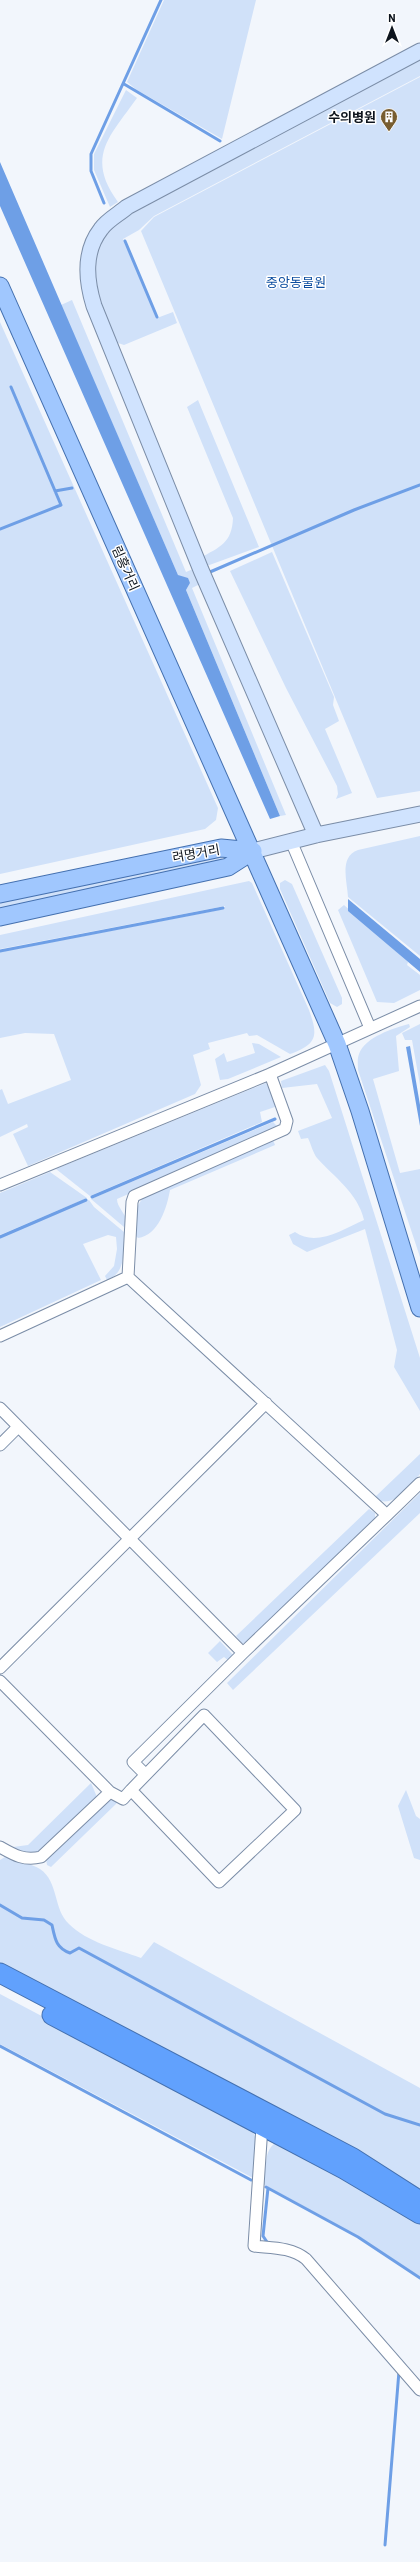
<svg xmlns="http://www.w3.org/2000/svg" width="420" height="2562" font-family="Barlow,'Noto Sans KR',sans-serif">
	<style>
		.green { fill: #d0e1f9 }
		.water { fill: #6e9fe6 }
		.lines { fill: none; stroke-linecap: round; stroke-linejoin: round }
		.stream { stroke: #6e9fe6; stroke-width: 3 }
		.street-casing { stroke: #7b8da7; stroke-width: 13 }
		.secondary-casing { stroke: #7b8da7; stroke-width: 17 }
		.primary-casing { stroke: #4470af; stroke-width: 19 }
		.highway-casing { stroke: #4470af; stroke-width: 21 }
		.street { stroke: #fff; stroke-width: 11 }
		.secondary { stroke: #d0e3fe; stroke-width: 15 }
		.primary { stroke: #a0c7fe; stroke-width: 17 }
		.highway { stroke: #61a1fd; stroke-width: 19 }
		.labels { text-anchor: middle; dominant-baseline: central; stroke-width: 3; stroke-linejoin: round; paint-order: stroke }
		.poi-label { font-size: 13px; font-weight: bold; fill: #0d141d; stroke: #fff; text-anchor: end }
		.park-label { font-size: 13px; fill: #0d4ea0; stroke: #fff }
		.street-label { font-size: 13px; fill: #0d141d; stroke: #fff }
	</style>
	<rect width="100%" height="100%" fill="#f2f6fc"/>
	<!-- green -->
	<path class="green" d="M164 0H256L222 139 137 90 127 82Z
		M420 56V76L154 216 139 230 123 239 157 318 173 312 177 323 124 345 115 342C103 311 77 263 103 233 111 224 122 217 131 209Z
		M420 77V791L377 798 141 231 154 217Z
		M126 90 137 98C110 136 85 157 118 202L110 207 94 170V154Z
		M72 300 186 572 193 569 200 584 192 588 286 815 280 816 186 590 190 583 178 575 61 305Z
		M0 322 218 808 216 820 205 829 0 874Z
		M198 400 259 547 204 567 200 558C220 547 232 543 233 518L187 407Z
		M272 552 334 697 333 705 339 721 325 729 352 793 336 799 338 794 337 786 286 688 230 571Z
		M420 836V956L348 897C347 880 339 857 358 850Z
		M221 855 223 862 0 910V903Z
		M285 880 292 884 342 998V1004L337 1007 330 1003 280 889V883Z
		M249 881 252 883 309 1010C318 1035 318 1044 290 1054L257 1035 249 1036 247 1033 208 1043 210 1049 193 1055 201 1085 195 1094 28 1166 13 1134 28 1127 27 1124 0 1137V1090L2 1089 8 1104 71 1080 54 1034 25 1033 0 1038V952L224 909 225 906 0 949V935Z
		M344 905 408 962 407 965 420 975V990L394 1003 377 1002 338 910Z
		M409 1024 410 1027 396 1036 399 1071 373 1079 400 1173 420 1169V1257L358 1070C358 1065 357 1059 359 1054 365 1037 394 1028 409 1024Z
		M420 1024V1085L412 1040H405L402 1033Z
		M252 1043 259 1044 281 1057 228 1079 220 1080 215 1059 224 1053 227 1062 255 1053Z
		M325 1065 329 1071 420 1358V1411L394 1367 397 1350 365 1229 307 1252 293 1244 289 1235 295 1232C316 1247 342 1230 364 1220 358 1193 334 1177 317 1158 313 1153 311 1144 308 1138L301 1139 298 1131 332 1118 317 1084 282 1088 281 1081Z
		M266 1083 277 1103 275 1107 260 1112 262 1122 90 1196 56 1169Z
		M273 1122 277 1126 272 1131 117 1199C117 1207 125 1213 127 1221L124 1227 91 1199Z
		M273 1140 275 1145 170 1190C167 1207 159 1235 138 1238L135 1235C135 1217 134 1205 148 1193Z
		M50 1172 87 1198 0 1235V1193Z
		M89 1200 94 1207 124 1232C123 1250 127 1273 107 1280L105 1276 114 1266 117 1249 116 1237 108 1235 83 1244 101 1280 0 1327V1237Z
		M420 1454V1474C408 1487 396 1507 377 1500L375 1497Z
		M420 1493V1513L233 1690 227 1683Z
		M369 1509 375 1513V1520L249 1644 242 1643 236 1636Z
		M220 1641 233 1655 230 1662 224 1657 217 1662 208 1653Z
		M91 1783 97 1797 43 1849C31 1857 25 1855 13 1847L28 1845Z
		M406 1790 416 1816 420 1819V1860L414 1858 398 1806Z
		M110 1797 118 1802 51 1867 47 1865 46 1859Z
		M5 1857C15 1861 31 1863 40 1869 59 1882 53 1909 69 1924 87 1942 117 1949 141 1958L154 1942 420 2088V2191L0 1964V1860Z
		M0 1994 250 2126 257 2141 253 2178 0 2044Z
		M275 2143H279L381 2200 420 2224V2277L358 2236 261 2183C269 2170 262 2153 275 2143Z"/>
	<!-- water -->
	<path class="water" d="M0 162 178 575 188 578 190 583 186 590 280 816 270 819 0 206Z
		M348 899 420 959V972L348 911Z
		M410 1046 420 1105V1126L406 1047Z"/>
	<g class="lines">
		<!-- stream -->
		<path class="stream" d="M124 84 220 141
			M104 203 91 171V154L161 0
			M125 241 157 317
			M55 491 72 488
			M0 529 61 505 11 387
			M210 572 354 510 420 485
			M0 951 223 908
			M92 1197 275 1119
			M0 1237 86 1200
			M0 1905 22 1918 44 1920 52 1925C55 1939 56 1948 70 1953L79 1948 385 2114 420 2125
			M0 2046 251 2180
			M266 2187 358 2237 420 2278
			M267 2242 263 2236 268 2188
			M385 2545 399 2371"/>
		<defs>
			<path id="street" d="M291 841 370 1028
				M0 1185 270 1074 420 1006
				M0 1336 128 1277
				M0 1408 243 1653
				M0 1445 18 1427
				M387 1515 420 1483
				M0 1668 266 1403
				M0 1681 110 1792 123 1799 131 1790
				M204 1715 295 1810 219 1882 131 1790Z
				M145 1774 133 1762 243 1653 387 1515 128 1277 132 1202 134 1196 285 1129 287 1121 270 1074
				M0 1847C14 1855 24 1861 41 1857L110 1792
				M262 2126 254 2246C272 2248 291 2247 306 2259L420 2390"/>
			<path id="secondary" d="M316 835 201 570 94 306C86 280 83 252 101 229 107 220 119 214 127 207L420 51
				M253 851 316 835 420 814"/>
			<path id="primary" d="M0 286 337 1044 360 1111 420 1308
				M0 894 221 848 253 851
				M0 917 228 867 253 851"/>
			<path id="highway" d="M0 1973 353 2158 420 2201
				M52 2015 344 2169 420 2214"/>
		</defs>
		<!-- street casing -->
		<use href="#street" class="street-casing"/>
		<!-- secondary casing -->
		<use href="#secondary" class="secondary-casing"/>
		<!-- primary casing -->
		<use href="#primary" class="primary-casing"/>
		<!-- highway casing -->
		<use href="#highway" class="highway-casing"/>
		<!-- street -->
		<use href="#street" class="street"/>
		<!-- secondary -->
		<use href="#secondary" class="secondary"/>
		<!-- primary -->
		<use href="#primary" class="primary"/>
		<!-- highway -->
		<use href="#highway" class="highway"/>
	</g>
	<!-- icons -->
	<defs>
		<symbol id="building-pin" viewBox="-11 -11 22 30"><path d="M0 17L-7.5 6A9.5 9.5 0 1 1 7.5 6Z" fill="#785d30" stroke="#fff"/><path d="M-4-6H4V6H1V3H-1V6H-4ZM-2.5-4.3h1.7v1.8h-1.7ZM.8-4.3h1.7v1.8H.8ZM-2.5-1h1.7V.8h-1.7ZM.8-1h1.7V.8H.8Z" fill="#fff"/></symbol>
	</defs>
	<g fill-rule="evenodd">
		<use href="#building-pin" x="379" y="107" width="20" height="27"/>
	</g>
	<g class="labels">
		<!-- poi labels -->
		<g class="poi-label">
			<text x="376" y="117">수의병원</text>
		</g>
		<!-- park labels -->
		<g class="park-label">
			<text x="296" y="282">중앙동물원</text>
		</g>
		<!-- street labels -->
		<g class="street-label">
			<text transform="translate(126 568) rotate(66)">림흥거리</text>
			<text transform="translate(196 853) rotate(-10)">려명거리</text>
		</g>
	</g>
	<!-- north arrow -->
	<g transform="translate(392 28)" stroke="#ffffff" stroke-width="3" paint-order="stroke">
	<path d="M0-3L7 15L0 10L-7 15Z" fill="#0d141d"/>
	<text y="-6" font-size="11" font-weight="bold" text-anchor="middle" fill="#0d141d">N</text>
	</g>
</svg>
